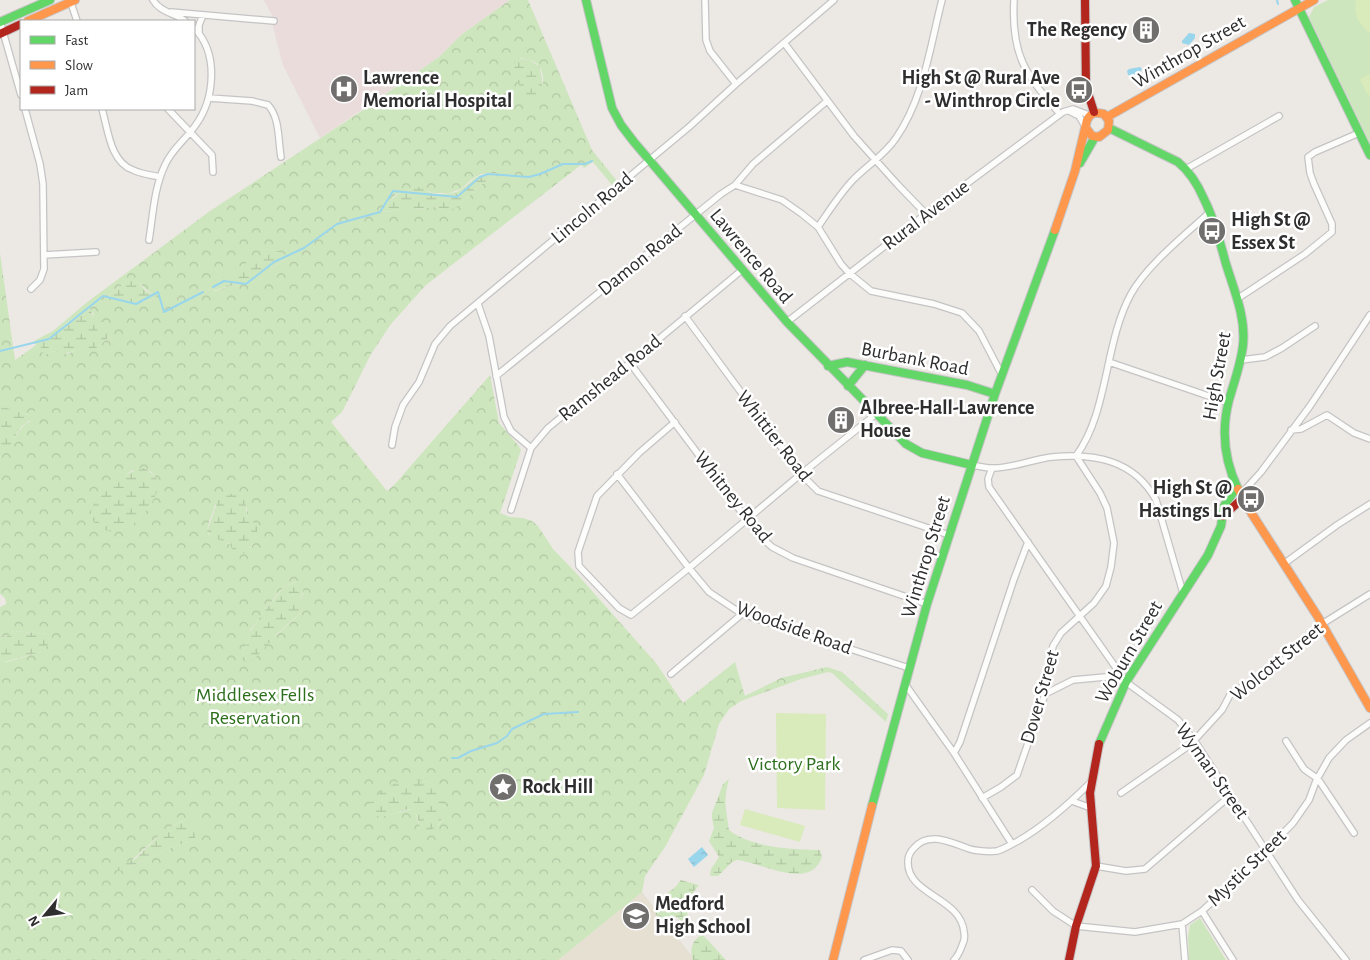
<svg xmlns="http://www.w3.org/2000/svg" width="1370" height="960" font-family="'Alegreya Sans',sans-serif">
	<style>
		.education { fill: #e6e0d3 }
		.medical { fill: #e9dcdb }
		.green { fill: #cee6be }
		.forest { fill: url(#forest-crowns); fill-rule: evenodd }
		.wetland { fill: url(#wetland-marsh) }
		.pitch { fill: #d9eabb }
		.water { fill: url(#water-ripples) }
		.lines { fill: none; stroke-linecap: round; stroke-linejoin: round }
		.stream { stroke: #99d6ec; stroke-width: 2 }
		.street-casing { stroke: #c5c4c5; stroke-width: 8 }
		.fast-casing { stroke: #c5c4c5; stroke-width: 10 }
		.slow-casing { stroke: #c5c4c5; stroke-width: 10 }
		.jam-casing { stroke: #c5c4c5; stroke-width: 10 }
		.street { stroke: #fcfcfb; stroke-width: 5.5 }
		.fast { stroke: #63d668; stroke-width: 8 }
		.slow { stroke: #ff974d; stroke-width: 8 }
		.jam { stroke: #b3261e; stroke-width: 8 }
		.labels { text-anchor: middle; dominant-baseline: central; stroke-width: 5; stroke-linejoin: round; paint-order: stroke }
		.poi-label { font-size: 20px; font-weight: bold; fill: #2e2e2e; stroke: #fff; text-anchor: start }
		.street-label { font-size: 20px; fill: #2e2e2e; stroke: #fff }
		.park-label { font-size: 20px; fill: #2c6e1b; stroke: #fff }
	</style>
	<defs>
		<pattern id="forest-crowns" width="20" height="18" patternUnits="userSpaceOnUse" patternTransform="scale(1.25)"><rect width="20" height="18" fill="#cee6be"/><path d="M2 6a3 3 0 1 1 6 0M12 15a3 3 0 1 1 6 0" fill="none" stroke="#b1c6a4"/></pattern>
		<pattern id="wetland-marsh" width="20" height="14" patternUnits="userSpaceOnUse" patternTransform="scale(1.25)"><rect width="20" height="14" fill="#cee6be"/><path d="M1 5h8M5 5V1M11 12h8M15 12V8" fill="none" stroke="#b1c6a4"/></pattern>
		<pattern id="water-ripples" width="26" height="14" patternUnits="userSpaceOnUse" patternTransform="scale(1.25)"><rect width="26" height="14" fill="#99d6ec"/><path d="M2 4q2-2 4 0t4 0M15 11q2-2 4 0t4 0" fill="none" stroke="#84b8cb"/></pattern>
	</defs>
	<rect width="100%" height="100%" fill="#ece8e4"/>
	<!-- education -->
	<path class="education" d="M642 892 695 960H558L581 940Z"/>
	<!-- medical -->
	<path class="medical" d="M264 0H510L461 35 439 57 320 138 283 65 273 27 272 15Z"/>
	<!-- green -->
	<path class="green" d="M1328 0H1370V143L1309 17 1314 7Z
		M1200 918 1226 960H1189L1188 937 1190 925Z"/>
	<!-- forest -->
	<path class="forest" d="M510 0H528L592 150 617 181 612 185 593 162 584 168 581 165 426 285 391 324 371 354 342 412 331 422 387 491 395 484 490 375 499 423 518 445 521 450 500 513 510 517 523 518 532 521 538 526 553 549 577 574 656 663 683 703 735 662 745 696 781 678 827 667 842 672 888 714 886 722 832 673 828 672 801 679 741 701 729 709 719 724 704 775 665 847 645 876 642 892 558 960H0V659L4 662H7L41 652 46 634 14 631 6 637 0 636V607L6 604C6 598 4 597 0 594V457C11 448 19 424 30 422V415L0 408V253L15 360 36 345 42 348 43 353 46 354 54 351 68 354 81 347 96 348 110 336 99 333 97 330 100 325 104 322 94 318 93 312C76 312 68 325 53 331L86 303 210 211 357 114 439 57 461 35ZM520 58C526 59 532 60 536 63 547 72 545 94 532 99H528L518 82 514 67ZM493 173 498 174 482 184 459 205 444 210 436 207 382 212 395 195 416 187 434 193H449L461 189 472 179 481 174ZM288 256V258L279 263 258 281 229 286 215 291H207L251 261ZM129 280C141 279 143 290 153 294L156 299C138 304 126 304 108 297L110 294ZM144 468C172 479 149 509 135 522L99 496 131 471ZM215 505 247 508V515L256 535 251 548 232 547C226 538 216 541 208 534 206 524 213 515 215 505ZM297 581 303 593 300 601 303 604 302 612 270 641 242 654 250 638V631L278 593 283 588ZM425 781C428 783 433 784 436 787 445 796 446 817 438 826L419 825 415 811 412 809 384 816H378L383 792C399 779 405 782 425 781ZM184 820 193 840 175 846 146 860 119 871C141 855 158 831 184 820Z"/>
	<!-- wetland -->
	<path class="wetland" d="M517 58 530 60 539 66C543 77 547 103 528 99 520 89 509 70 517 58Z
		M493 173 498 174 482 184 459 205 451 210 447 211 436 207 381 212C389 201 404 185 418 187 423 187 425 190 429 192 436 195 449 194 456 192 473 185 469 175 493 173Z
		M278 251 288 256V258L279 263 258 281 229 286 206 293C219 277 258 254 278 251Z
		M129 280C140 279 140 286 147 292 150 293 153 294 156 296V299C136 304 128 304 108 297L110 294Z
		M89 306 94 318H101L104 321 97 330 99 332 107 333 110 336 96 348H81L65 354 54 351 43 355 42 348 36 345 34 341 68 323Z
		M2 407C11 411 20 410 27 415L41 408 44 410C41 419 32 418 25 424 15 430 13 448 0 457V408Z
		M141 468C146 468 147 469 151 473 155 476 159 480 158 486 157 502 134 528 119 531 113 533 106 531 101 528 69 510 123 473 141 468Z
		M231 494C250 495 244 502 247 515 249 521 255 522 257 527 259 535 247 562 235 553 233 551 231 546 229 543L211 537 207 531 218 500 225 495Z
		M298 581 304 587 300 601 305 606 304 610 278 633 255 658 251 661 245 662 242 659V654L250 638V632L263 613 283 588Z
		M14 631 46 634 50 640 48 645 41 652 4 662 0 659V636L6 637Z
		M407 779C416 780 426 780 434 785 449 796 448 831 424 831 416 825 420 815 412 809 398 809 375 827 368 807 376 793 392 783 407 779Z
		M729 779C723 802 726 807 729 830 752 848 791 849 820 850L822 857C810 892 761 862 737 860L732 862 718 876H712L710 875 711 869 719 857 709 841 714 828 712 819V813L723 784Z
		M184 820C192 821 198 823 201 831L193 840 175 846 146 860 119 871 114 869 115 866 135 859 165 830Z
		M681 880 699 885C694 891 686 902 687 910 687 915 689 918 689 922L686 925 677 917C666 917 662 924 655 913 653 896 662 898 673 889 676 887 678 883 681 880Z
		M702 935 704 936 726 960H693C689 951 692 939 702 935Z"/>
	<!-- pitch -->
	<path class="pitch" d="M1356 0H1370V33C1359 25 1353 14 1356 0Z
		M1370 74V97L1365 90 1360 79Z
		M776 713 826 714 825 810 777 808Z
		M745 809 805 826 800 842 740 825Z"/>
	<!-- water -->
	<path class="water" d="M1189 33 1195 34V38L1189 45 1182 43V41Z
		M1140 67 1142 69 1138 77 1128 75 1127 71 1129 69Z
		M702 847 708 855 694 867 688 859Z"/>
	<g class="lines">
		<!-- stream -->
		<path class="stream" d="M1277 0 1278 4
			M213 287 224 281 246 284 274 262 304 248 337 224 380 212 393 191 457 197 480 177 488 174 529 177 540 174 563 164H585L592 161
			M0 351 49 339 103 296 136 304 158 292 164 312 203 292
			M452 758H458L471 751 497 743 507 736 512 729 544 714 578 712"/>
		<defs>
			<path id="street" d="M70 0 77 21
				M153 0C160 12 174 13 185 21
				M705 0 706 40 710 51 736 84
				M1014 0C1011 55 1025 74 1060 114
				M171 12 274 21
				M0 21 21 95
				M199 33V25L203 15
				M785 44 854 136 898 185 926 214
				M209 98 252 101 268 105C280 118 278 140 281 157
				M25 109 40 164 43 184 44 269 40 280 31 289
				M102 109C108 129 110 162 133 170 141 174 151 175 160 177
				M168 109 212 155 213 172
				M1069 111 1079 116 1085 126
				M1186 169 1279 116
				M735 185 782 200 802 214 818 227 841 264 849 273 871 291 934 304 962 313 979 331 1002 375
				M818 227C829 211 839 195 852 181 866 166 885 155 896 138 924 98 930 46 942 0
				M149 240C153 215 154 188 165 165 172 149 185 140 195 126 215 99 219 53 194 28
				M44 255 96 252
				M1237 299 1305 254 1332 232V224L1314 184 1310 173 1308 157 1315 152 1359 133
				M478 304 489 336 504 417 511 431 531 448
				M685 316 801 474 818 491 949 535
				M787 322 926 214 1063 112 1073 109 1089 115
				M1241 360 1265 357 1282 348 1315 326
				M1109 362 1229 403
				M630 363 757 533 772 547 793 558 927 604
				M496 376 721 194 735 185 753 164 827 101
				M675 422 639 453 597 496 578 552 579 566 619 608 631 615 689 568 801 474 876 414
				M1291 430 1301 429 1327 415 1354 433 1370 439
				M392 445 395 427 403 405 419 382 435 344 450 326 689 127 736 84 834 0
				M972 465C978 466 985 468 991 468 1011 469 1033 459 1052 457 1095 453 1134 460 1156 500L1183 593
				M992 468 988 479 989 487 1126 682 1178 720 1194 740 1298 900 1346 960
				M617 474 689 568 709 592 742 614 909 668
				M1241 494 1261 472 1310 406 1370 315
				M511 510 531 448 548 428 594 390 630 363 742 270
				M1285 563 1337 525 1370 504
				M671 674 742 614
				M905 684 954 753 1012 844
				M1045 694 1073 680 1105 677 1126 682
				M1286 741 1304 769 1318 779 1354 833
				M954 753 960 742 1014 579 1028 542
				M1121 793 1190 745 1222 710 1231 693 1260 678 1278 665 1322 624 1370 594
				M982 798 1001 787 1017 775 1045 694 1053 646 1061 633 1094 603 1106 586 1111 567 1114 543 1107 508 1100 493 1076 456C1109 411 1104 343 1131 294 1147 265 1185 235 1210 212
				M1072 801 1091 808
				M1096 866 1126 871 1145 869 1231 795
				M1032 890 1053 911 1076 926 1135 932 1182 924 1202 911 1246 871 1293 823 1309 800 1316 781 1329 758 1346 740 1370 723
				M1202 911 1233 960
				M1182 924 1185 960
				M864 960 892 950 901 951 908 960
				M954 960C959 955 961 949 963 943 965 939 965 937 964 932 961 897 906 895 908 861 908 856 910 852 914 848 928 831 950 842 967 848 974 851 989 852 997 851 1004 849 1012 844 1018 841 1046 825 1069 804 1092 781"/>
			<path id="fast" d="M586 0 612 108 621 125 634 142 787 322 906 444 922 453 972 465
				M1295 0 1370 155
				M0 22 50 0
				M1109 128 1178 162C1190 172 1198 185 1204 199 1214 219 1220 242 1226 264 1234 290 1246 317 1243 345 1241 364 1234 382 1229 400 1221 431 1224 460 1238 489
				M1080 163 1095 137
				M828 366 847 362 967 385 995 394
				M848 386 865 365
				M1099 744 1126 682 1208 555 1221 526 1224 506 1237 487
				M872 806 927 604 995 394 1055 230"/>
			<path id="slow" d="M28 21 75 0
				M1107 117 1314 0
				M1055 230 1075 171 1087 120C1091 112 1096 112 1104 114L1109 121 1108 130 1099 137 1092 136 1086 128
				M1238 489 1252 514 1318 617 1370 708
				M833 960 872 806"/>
			<path id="jam" d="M1085 0 1086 87 1094 112
				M0 34 21 24
				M1223 516 1243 498
				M1069 960 1076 926 1096 866 1090 793 1099 744"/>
		</defs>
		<!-- street casing -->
		<use href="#street" class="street-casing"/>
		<!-- fast casing -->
		<use href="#fast" class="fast-casing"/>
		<!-- slow casing -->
		<use href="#slow" class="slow-casing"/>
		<!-- jam casing -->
		<use href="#jam" class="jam-casing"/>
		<!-- street -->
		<use href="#street" class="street"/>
		<!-- fast -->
		<use href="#fast" class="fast"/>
		<!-- slow -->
		<use href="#slow" class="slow"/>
		<!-- jam -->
		<use href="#jam" class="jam"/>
	</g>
	<!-- icons -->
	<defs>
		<symbol id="building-disc" viewBox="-11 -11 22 22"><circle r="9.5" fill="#706f6e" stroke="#fff"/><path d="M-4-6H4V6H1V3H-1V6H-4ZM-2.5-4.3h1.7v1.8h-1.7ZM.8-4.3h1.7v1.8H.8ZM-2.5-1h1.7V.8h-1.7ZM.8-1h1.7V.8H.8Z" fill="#fff"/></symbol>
		<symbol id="hospital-disc" viewBox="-11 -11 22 22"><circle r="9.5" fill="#706f6e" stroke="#fff"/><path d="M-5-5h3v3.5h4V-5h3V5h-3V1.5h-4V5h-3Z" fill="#fff"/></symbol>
		<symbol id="bus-disc" viewBox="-11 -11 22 22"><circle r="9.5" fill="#706f6e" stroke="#fff"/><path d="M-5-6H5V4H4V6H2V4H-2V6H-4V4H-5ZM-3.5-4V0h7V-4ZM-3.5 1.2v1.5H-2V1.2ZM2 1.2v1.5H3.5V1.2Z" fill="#fff"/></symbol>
		<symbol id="sight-disc" viewBox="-11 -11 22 22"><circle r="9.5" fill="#706f6e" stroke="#fff"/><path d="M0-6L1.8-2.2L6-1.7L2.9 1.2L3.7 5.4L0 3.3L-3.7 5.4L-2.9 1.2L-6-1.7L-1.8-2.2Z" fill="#fff"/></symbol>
		<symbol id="school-disc" viewBox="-11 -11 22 22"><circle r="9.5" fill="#706f6e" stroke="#fff"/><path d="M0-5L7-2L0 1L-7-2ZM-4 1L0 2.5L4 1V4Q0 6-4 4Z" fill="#fff"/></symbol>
	</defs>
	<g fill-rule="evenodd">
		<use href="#building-disc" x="1130" y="14" width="32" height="32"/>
		<use href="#hospital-disc" x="328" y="73" width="32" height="32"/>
		<use href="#bus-disc" x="1063" y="74" width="32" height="32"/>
		<use href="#bus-disc" x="1196" y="215" width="32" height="32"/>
		<use href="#building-disc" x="825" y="404" width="32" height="32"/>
		<use href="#bus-disc" x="1235" y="483" width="32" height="32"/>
		<use href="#sight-disc" x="487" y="771" width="32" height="32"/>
		<use href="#school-disc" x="620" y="900" width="32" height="32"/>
	</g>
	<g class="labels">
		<!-- poi labels -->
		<g class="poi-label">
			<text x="1127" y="30" text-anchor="end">The Regency</text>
			<text x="363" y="78">Lawrence<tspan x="363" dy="23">Memorial Hospital</tspan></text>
			<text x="1060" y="78" text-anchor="end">High St @ Rural Ave<tspan x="1060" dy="23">- Winthrop Circle</tspan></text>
			<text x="1231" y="220">High St @<tspan x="1231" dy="23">Essex St</tspan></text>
			<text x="860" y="408">Albree-Hall-Lawrence<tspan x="860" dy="23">House</tspan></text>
			<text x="1232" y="488" text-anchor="end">High St @<tspan x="1232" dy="23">Hastings Ln</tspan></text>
			<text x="522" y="787">Rock Hill</text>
			<text x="655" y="904">Medford<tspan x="655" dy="23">High School</tspan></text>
		</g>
		<!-- street labels -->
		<g class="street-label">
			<text transform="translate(1189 52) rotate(-30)">Winthrop Street</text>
			<text transform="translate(592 208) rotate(-40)">Lincoln Road</text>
			<text transform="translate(926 215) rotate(-37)">Rural Avenue</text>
			<text transform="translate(751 256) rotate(50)">Lawrence Road</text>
			<text transform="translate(640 260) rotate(-39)">Damon Road</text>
			<text transform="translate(915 359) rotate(11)">Burbank Road</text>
			<text transform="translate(1217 376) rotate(-80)">High Street</text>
			<text transform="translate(610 378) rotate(-39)">Ramshead Road</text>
			<text transform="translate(774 436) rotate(52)">Whittier Road</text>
			<text transform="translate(733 497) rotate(51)">Whitney Road</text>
			<text transform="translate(926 557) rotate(-73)">Winthrop Street</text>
			<text transform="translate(794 628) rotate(20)">Woodside Road</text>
			<text transform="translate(1129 652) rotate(-60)">Woburn Street</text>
			<text transform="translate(1277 662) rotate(-39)">Wolcott Street</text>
			<text transform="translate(1040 697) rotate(-74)">Dover Street</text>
			<text transform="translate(1212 771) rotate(55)">Wyman Street</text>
			<text transform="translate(1247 868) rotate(-44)">Mystic Street</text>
		</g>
		<!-- park labels -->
		<g class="park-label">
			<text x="255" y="695">Middlesex Fells<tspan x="255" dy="23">Reservation</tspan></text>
			<text x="794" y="764">Victory Park</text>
		</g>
	</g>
	<!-- legend -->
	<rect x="20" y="20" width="175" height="90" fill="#ffffff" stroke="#ababab"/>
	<rect x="30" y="36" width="25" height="8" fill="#63d668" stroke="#ababab"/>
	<text x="65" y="45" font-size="15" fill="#2e2e2e">Fast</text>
	<rect x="30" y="61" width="25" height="8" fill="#ff974d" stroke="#ababab"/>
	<text x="65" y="70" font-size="15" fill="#2e2e2e">Slow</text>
	<rect x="30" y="86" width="25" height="8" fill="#b3261e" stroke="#ababab"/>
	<text x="65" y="95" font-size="15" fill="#2e2e2e">Jam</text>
	<!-- north arrow -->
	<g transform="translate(45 915) rotate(241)" stroke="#ffffff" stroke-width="4" paint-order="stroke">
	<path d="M0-4L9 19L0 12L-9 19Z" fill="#2e2e2e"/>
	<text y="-8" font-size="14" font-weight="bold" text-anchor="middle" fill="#2e2e2e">N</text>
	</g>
</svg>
